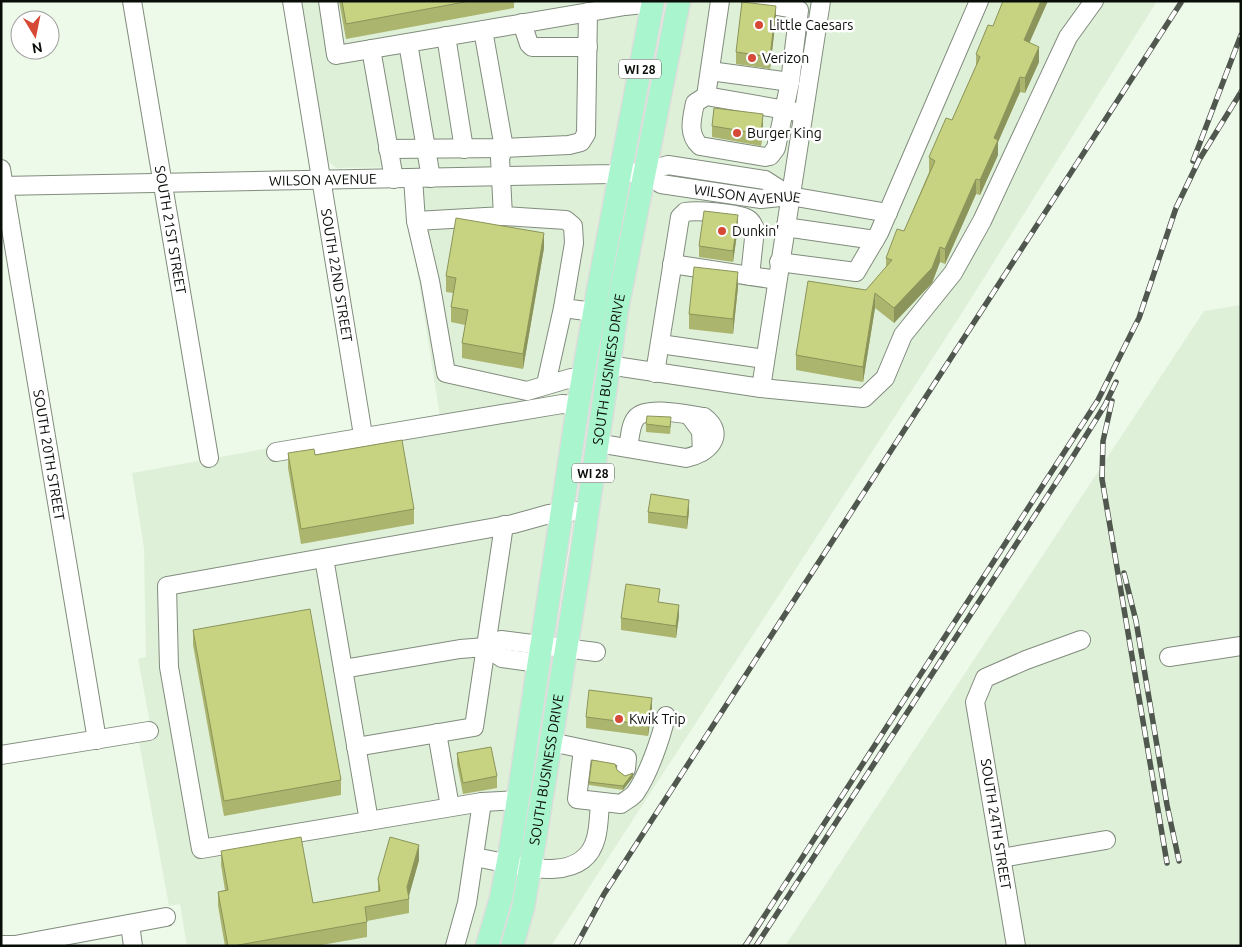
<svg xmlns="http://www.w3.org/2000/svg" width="1242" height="947" font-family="Ubuntu,sans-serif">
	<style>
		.built { fill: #dff0d9 }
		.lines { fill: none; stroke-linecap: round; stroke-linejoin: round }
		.minor-casing { stroke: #818c7d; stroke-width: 20 }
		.major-casing { stroke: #dddddc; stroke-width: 25 }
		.minor { stroke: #fff; stroke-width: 18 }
		.major { stroke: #a9f5ce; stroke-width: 22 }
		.rail-casing { stroke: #50574e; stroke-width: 5.5 }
		.rail { stroke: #fff; stroke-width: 4; stroke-dasharray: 11; stroke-linecap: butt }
		.wall { fill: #abb56e }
		.shaded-wall { fill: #8b945a }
		.building { fill: #c7d380; stroke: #8b945a }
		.poi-dot { fill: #d64936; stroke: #fff; stroke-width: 2 }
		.labels { text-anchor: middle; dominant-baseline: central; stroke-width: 5; stroke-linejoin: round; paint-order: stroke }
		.shield { fill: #fff; stroke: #535652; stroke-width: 1 }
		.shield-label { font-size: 12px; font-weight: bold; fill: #090d08 }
		.poi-label { font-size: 14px; fill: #090d08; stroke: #fff; text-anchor: start }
		.street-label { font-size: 14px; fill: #090d08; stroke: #fff }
	</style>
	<rect width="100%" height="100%" fill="#edf9e9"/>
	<!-- built -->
	<path class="built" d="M301 1H645L518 756 482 946H187L180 904 169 906 139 742 153 740 138 659 146 657 144 548 132 473 440 417 401 167 336 168 328 161Z
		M684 1H1157L962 313 551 946H521L608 421Z
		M1241 305V946H785L1204 311Z"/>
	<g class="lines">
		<defs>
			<g id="minor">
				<path id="s1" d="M132 1 209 458"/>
				<path id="s2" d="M292 1 362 429"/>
				<path d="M328 1 336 55 625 6 653 3"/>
				<path d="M751 1 799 10 790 82 776 148 770 156 765 157 700 146C687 134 692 118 695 103L706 96 803 113"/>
				<path d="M522 23 529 44 532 47H588"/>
				<path d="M446 36 464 149"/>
				<path d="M408 43 431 178"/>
				<path d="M371 49 394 179"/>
				<path d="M710 71 790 82"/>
				<path d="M706 96 720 1"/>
				<path d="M388 149 504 148 483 30"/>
				<path id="s3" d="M1 169 97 740"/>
				<path id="s4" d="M644 172 661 184 761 199 790 196 888 213"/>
				<path d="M413 178 416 221 430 281 446 373 527 391 571 378H583"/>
				<path id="s5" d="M1 186 611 174 644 172 668 165 765 180 790 196"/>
				<path d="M503 216 566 220 573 226 574 243 563 308 594 312"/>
				<path d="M416 221 503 216 500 158 504 148 569 145 581 142 586 134 588 12"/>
				<path d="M785 227 875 240"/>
				<path d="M779 262 856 272 879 233 979 1"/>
				<path d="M672 264 777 280"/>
				<path d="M660 344 765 359"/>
				<path d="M608 365 761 388 821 1"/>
				<path d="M655 373 680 217 685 212C697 210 738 213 748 219 752 221 753 225 755 229L750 276"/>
				<path d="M546 384 563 308"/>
				<path d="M761 388 864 398 885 378 903 335 953 273 982 221 1068 37 1094 1"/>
				<path d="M689 415 701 431 702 452"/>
				<path d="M597 443 686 458C707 454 728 435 704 417 689 415 646 405 636 418 630 425 630 439 628 448"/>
				<path d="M276 452 562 404 578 405"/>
				<path d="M324 558 369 821"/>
				<path d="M486 647 502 658 538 663"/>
				<path d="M1169 657 1241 646"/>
				<path d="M343 669 460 649 486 647 501 640 596 652"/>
				<path d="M437 733 450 807"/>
				<path d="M551 742 627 758 626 769"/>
				<path d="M356 747 474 727 504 525"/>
				<path d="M583 749 577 799 621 804C626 800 633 797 636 792 649 773 661 738 666 716"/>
				<path d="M1 755 149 731"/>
				<path d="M518 800 482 802 201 849 169 667 167 586 513 524 549 514 588 510"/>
				<path d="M475 857C510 863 583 889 596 838 599 827 599 814 600 803"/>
				<path d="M1001 858 1106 840"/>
				<path d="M130 924 133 946"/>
				<path d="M1 945H15L166 917"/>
				<path d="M455 946 467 903 482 802"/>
				<path d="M1016 946 975 702 985 678 1026 660 1081 640"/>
			</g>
			<g id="major">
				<path d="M487 946 501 898 510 851 578 405 598 290 653 1"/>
				<path id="s6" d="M512 946 523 908 536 833 580 564 617 310 679 1"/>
			</g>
		</defs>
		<!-- minor casing -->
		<use href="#minor" class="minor-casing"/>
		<!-- major casing -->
		<use href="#major" class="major-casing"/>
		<!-- minor -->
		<use href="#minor" class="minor"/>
		<!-- major -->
		<use href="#major" class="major"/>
		<defs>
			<path id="rail" d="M1193 161 1241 35
				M1112 401 1103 441 1102 479 1167 863
				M1124 573 1136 621 1167 805 1179 861
				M576 946 604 894 1182 1
				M745 946 1098 400 1139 318 1176 208 1199 160 1241 92
				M756 946 1072 458 1105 405 1116 382"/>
		</defs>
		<!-- rail casing -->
		<use href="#rail" class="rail-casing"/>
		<!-- rail -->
		<use href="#rail" class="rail"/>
	</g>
	<!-- wall -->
	<path class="wall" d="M339 1H514V8L346 39Z
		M776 17 770 69 736 64V52Z
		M1030 43 1039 62 1025 93 1020 92 998 142V155L980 195 976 194 945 264 940 262 932 283 894 323 875 308 863 382 796 370V355L866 290 886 268V258L904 231 929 172V157L952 120 976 66V54Z
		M712 126H763L761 146 712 137Z
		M738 227 733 262 699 257V246Z
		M544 248 523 369 462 358V343L465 325 451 322V307L453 293 446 292V276Z
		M738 287 733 334 689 329V314Z
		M646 424H671L670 434 646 432Z
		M288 453 315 455 414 509V524L301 544 288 468Z
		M689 511 687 529 648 523V512Z
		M660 602 679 616 676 638 621 630V618Z
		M193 630 341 780V795L224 816 193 645Z
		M652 709 648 736 586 728V717Z
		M457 753 497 776V788L463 794 457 764Z
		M617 770 625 776 633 777 623 790 589 785V782Z
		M221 851 313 903 378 892V879L419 860 409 896V913L367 921V937L316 946H225L218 906V892L225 890 221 865Z"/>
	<!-- shaded-wall -->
	<path class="shaded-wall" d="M1041 1H1048L1024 55V40Z
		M776 6V17L770 69V57Z
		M1039 47V62L1025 93V78Z
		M1020 77V92L998 142V155L980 195V180L994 138Z
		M763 114V126L761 146V134Z
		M976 179V194L945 264V249Z
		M738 215V227L733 262V251Z
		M544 233V248L523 369V354Z
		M940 247V262L932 283 894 323V308Z
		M738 272V287L733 334V319Z
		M875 293V308L863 382V367Z
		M689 500V511L687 529V517Z
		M679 605V616L676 638V626Z
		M652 698V709L648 736V725Z
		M633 773V777L623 790V786Z
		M419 845V860L408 899 407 887Z"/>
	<!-- building -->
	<path class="building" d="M342 1H470L346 24Z
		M1003 1H1041L1024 40 1039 47 1025 78 1020 77 994 138 998 140 980 180 976 179 945 249 940 247 932 268 894 308 875 293 863 367 796 355 808 281 866 290 892 260 886 258 897 229 904 231 935 161 929 157 946 118 952 120 980 57 976 54 988 25 993 26Z
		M742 2 776 6 770 57 736 52Z
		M714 108 763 114 761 134 712 126Z
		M704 211 738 215 733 251 699 246Z
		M456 218 544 233 523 354 462 343 468 310 451 307 456 278 446 276Z
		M694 267 738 272 733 319 689 314Z
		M647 416 671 417 670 427 646 424Z
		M402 440 414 509 301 529 288 453 314 449 315 455Z
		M651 494 689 500 687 517 648 512Z
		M626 584 660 589 658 602 679 605 676 626 621 618Z
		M310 609 341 780 224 801 193 630Z
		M589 690 652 698 648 725 586 717Z
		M491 747 497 776 463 783 457 753Z
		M592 760 615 764 617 770 625 776 633 773 623 786 589 782Z
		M301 837 313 903 380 891 378 879 390 837 419 845 407 887 409 899 365 907 367 922 233 946H228L218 892 228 890 221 851Z"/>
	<!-- markers -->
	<g class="poi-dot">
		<circle cx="759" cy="25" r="5"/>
		<circle cx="752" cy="58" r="5"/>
		<circle cx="737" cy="133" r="5"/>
		<circle cx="722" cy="231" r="5"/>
		<circle cx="619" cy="719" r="5"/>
	</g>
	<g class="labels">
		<!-- shield labels -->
		<g class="shield">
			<rect x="619" y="59.5" width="42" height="19" rx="4"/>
			<rect x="572" y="463.5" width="42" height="19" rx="4"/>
		</g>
		<g class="shield-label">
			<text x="640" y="69">WI 28</text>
			<text x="593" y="473">WI 28</text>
		</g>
		<!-- poi labels -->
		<g class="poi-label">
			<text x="769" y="25">Little Caesars</text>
			<text x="762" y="58">Verizon</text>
			<text x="747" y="133">Burger King</text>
			<text x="732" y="231">Dunkin'</text>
			<text x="629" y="719">Kwik Trip</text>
		</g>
		<!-- street labels -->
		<g class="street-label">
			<text stroke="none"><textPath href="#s5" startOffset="322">WILSON AVENUE</textPath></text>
			<text stroke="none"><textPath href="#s4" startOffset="108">WILSON AVENUE</textPath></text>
			<text stroke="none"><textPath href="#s1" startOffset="232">SOUTH 21ST STREET</textPath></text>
			<text stroke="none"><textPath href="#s2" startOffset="278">SOUTH 22ND STREET</textPath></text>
			<text stroke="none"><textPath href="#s6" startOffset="585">SOUTH BUSINESS DRIVE</textPath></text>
			<text stroke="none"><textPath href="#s3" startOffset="290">SOUTH 20TH STREET</textPath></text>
			<text stroke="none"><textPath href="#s6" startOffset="180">SOUTH BUSINESS DRIVE</textPath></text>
			<text transform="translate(996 824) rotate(81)">SOUTH 24TH STREET</text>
		</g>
	</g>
	<!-- border -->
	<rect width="1242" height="947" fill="none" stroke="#090d08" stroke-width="5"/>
	<!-- north arrow -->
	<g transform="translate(35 35) rotate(170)"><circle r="24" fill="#ffffff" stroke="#9d9e9c"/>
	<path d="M0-4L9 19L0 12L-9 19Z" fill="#d64936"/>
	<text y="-8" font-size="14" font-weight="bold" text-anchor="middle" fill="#090d08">N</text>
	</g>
</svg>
